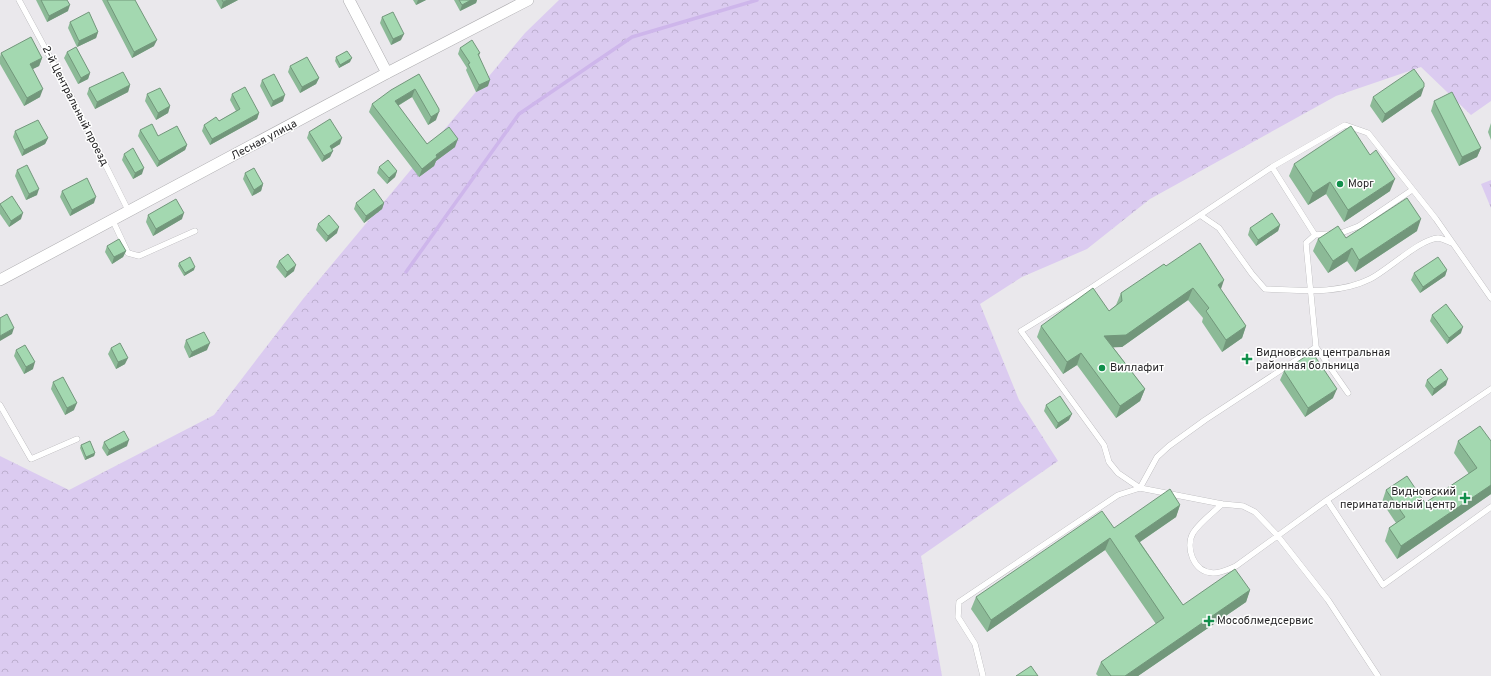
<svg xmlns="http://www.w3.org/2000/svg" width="1491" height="676" font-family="Overpass,sans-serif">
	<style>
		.grass { fill: url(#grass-tufts) }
		.forest { fill: url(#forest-crowns) }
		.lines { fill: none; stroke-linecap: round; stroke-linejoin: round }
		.stream { stroke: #ceb6eb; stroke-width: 3.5 }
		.lane-casing { stroke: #adacaf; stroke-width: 6 }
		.street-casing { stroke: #adacaf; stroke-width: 12 }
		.lane { stroke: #fff; stroke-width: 5.5 }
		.street { stroke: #fff; stroke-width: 11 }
		.wall { fill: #8cba97 }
		.shaded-wall { fill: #72977b }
		.building { fill: #a3d8b0; stroke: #72977b }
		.poi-dot { fill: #118f4b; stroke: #fff; stroke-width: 1.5 }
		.labels { text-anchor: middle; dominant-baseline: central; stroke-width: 3; stroke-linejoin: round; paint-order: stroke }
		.street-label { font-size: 11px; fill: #262527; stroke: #fff }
		.poi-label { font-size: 11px; fill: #262527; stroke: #fff; text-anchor: start }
	</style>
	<defs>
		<pattern id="grass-tufts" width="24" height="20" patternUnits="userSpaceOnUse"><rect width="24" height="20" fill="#dbcbf0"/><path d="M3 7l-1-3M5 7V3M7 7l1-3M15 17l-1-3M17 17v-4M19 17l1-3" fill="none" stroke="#bcaece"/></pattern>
		<pattern id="forest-crowns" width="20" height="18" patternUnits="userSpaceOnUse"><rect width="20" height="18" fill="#dbcbf0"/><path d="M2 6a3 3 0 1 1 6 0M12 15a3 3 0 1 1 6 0" fill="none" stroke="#bcaece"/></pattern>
	</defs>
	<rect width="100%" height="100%" fill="#eae8ec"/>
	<!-- grass -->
	<path class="grass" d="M1491 180V208L1481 184Z"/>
	<!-- forest -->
	<path class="forest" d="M559 0H1491V101L1471 115 1421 67 1336 96 1150 199 1087 249 1022 277 980 304 1019 400 1058 461 921 556 942 676H0V456L69 490 214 415 303 299 525 33Z"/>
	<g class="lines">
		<!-- stream -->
		<path class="stream" d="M406 272 519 114 632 37 757 0"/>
		<defs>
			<path id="lane" d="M19 0 71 96 129 212
				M1272 167 1315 235 1306 243 1316 347 1348 393
				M1200 215 1219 228 1252 274 1265 289C1300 290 1338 295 1370 279 1388 270 1420 239 1438 238 1442 238 1448 242 1452 243
				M113 221 128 253 139 256 195 231
				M1315 235 1341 233 1359 226 1412 190
				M0 405 31 459 77 439
				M1327 500 1383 585 1491 507
				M1222 504C1213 513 1200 522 1193 533 1185 547 1193 572 1213 573 1221 573 1229 569 1236 566L1327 500 1491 389
				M983 676 975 644 958 617 959 602 1118 495 1140 488 1157 457 1169 446 1205 420 1316 347
				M1378 676 1328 600 1277 535 1255 512 1243 506 1222 504 1140 488 1118 473 1109 462 1104 445 1021 331 1091 288 1272 167 1345 125 1368 133 1436 219 1491 298"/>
			<path id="street" d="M349 0 387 73
				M0 280 387 73 528 0"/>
		</defs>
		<!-- lane casing -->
		<use href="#lane" class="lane-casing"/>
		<!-- street casing -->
		<use href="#street" class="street-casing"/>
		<!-- lane -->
		<use href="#lane" class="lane"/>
		<!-- street -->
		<use href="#street" class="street"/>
	</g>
	<!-- wall -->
	<path class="wall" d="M36 0H67L68 11 47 22Z
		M102 0H135L154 46 132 58Z
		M216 0H238L221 9Z
		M413 0H426L416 5Z
		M454 0H477L476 3 460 11Z
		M382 17 401 40 391 45 380 23Z
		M70 22 98 32 96 38 77 47 68 28Z
		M460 48 480 53 479 56 488 86 476 92 466 70 467 68 458 54Z
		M67 52 90 73 88 79 78 84 64 58Z
		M1 53 42 58 39 66 32 69 40 97 24 106 0 64V57Z
		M336 57 350 62 339 68 335 61Z
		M290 66 319 78 316 84 300 93 288 72Z
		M419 74 436 120 428 125 412 97 398 106 427 144 455 147 436 161 434 166 419 177 369 112 372 104Z
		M262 80 283 101 271 107 260 86Z
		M130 85 128 92 95 109 87 94 89 88Z
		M147 94 170 106 168 113 156 120 145 101Z
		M232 94 259 113 257 119 210 145 202 131 204 125 219 121 236 111 230 100Z
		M1421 96 1382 123 1370 106 1373 97Z
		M1434 101 1481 148 1477 157 1459 166 1431 111Z
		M1491 123V140L1488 132Z
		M140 130 187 145 185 150 157 167 138 136Z
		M15 131 48 138 45 144 22 156 13 137Z
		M309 132 340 144 332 149 330 157 322 162 307 138Z
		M124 154 142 174 133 179 122 160Z
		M1294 164 1390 191 1344 222 1326 194 1308 205 1289 176Z
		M379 167 397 171 395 177 387 184 377 173Z
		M17 170 37 195 26 200 15 176Z
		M245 173 263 184 261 191 252 196 243 179Z
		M62 191 94 203 70 216 60 197Z
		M356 203H384L382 209 364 223 354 209Z
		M0 204 21 219 9 227 0 214Z
		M148 215 182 219 153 236 146 222Z
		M318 224 337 233 326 242 316 230Z
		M1280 225 1278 231 1256 246 1248 235 1250 228Z
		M1417 231 1355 272 1347 261 1328 273 1313 251 1318 239 1346 238Z
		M107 246 126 251 123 257 112 264 105 252Z
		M279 261 294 271 285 278 276 267Z
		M179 263 194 270 184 276 178 266Z
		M1166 266 1221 290 1246 326 1242 338 1222 352 1202 322 1203 318 1188 300 1122 347H1113L1145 389 1140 401 1116 418 1077 365 1063 374 1037 337 1041 326 1109 311 1116 305 1121 293Z
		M1447 270 1445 276 1420 293 1411 280 1414 273Z
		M1432 315 1461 333 1447 344 1430 321Z
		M186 340 207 350 189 358 184 347Z
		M111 348 125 364 116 369 108 354Z
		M16 350 33 369 24 374 14 356Z
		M1284 371 1333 398 1305 417 1280 380Z
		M1427 380 1446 385 1432 396 1425 386Z
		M53 382 74 410 65 415 51 389Z
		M1046 405 1069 420 1056 429 1044 411Z
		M1458 441H1491V494L1397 559 1385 541 1389 528 1396 523 1382 502 1386 490 1425 503 1469 474 1454 453Z
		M104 442 127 446 107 456 102 448Z
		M81 445 95 453 94 456 85 460 80 448Z
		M1180 505 1176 517 1140 542 1183 605 1250 590 1246 602 1138 676H1098L1096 674 1101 662 1156 624 1105 550 987 632 971 609 976 597 1114 528Z"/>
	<!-- shaded-wall -->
	<path class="shaded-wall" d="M228 0H238L221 9 223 2Z
		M418 0H426L416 5Z
		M471 0H477L476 3 460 11 462 5Z
		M70 5 68 11 47 22 49 16Z
		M98 32 96 38 77 47 79 41Z
		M404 34 401 40 391 45 393 39Z
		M157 40 154 46 132 58 134 52Z
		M42 58 39 66 27 72 30 64Z
		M352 58 350 62 339 68 340 65Z
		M90 73 88 79 78 84 81 78Z
		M319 78 316 84 300 93 302 87Z
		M490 80 488 86 476 92 479 85Z
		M130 85 128 92 95 109 97 102Z
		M1424 87 1421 96 1382 123 1385 114Z
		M43 89 40 97 24 106 27 98Z
		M415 89 412 97 392 109 395 101Z
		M285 95 283 101 271 107 273 101Z
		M170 106 168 113 156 120 158 113Z
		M439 112 436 120 428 125 431 117Z
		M259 113 257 119 210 145 212 139Z
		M48 138 45 144 22 156 24 150Z
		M342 138 340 144 327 152 330 146Z
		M458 139 455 147 436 161 434 166 419 177 422 169 436 155Z
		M187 145 185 150 157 167 159 161Z
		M1481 148 1477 157 1459 166 1462 157Z
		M333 151 330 157 322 162 324 156Z
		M144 168 142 174 133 179 135 173Z
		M397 171 395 177 387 184 389 178Z
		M1395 179 1390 191 1344 222 1348 210Z
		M1330 182 1326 194 1308 205 1313 193Z
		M263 184 261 191 252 196 254 190Z
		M39 189 37 195 26 200 29 194Z
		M96 197 94 203 70 216 72 210Z
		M384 203 382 209 364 223 366 216Z
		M23 213 21 219 9 227 11 221Z
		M184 213 182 219 153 236 156 229Z
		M1421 219 1417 231 1355 272 1359 260Z
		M1280 225 1278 231 1256 246 1258 240Z
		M339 227 337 233 326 242 328 236Z
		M1352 248 1347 261 1328 273 1333 261Z
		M126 251 123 257 112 264 114 257Z
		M296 265 294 271 285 278 287 272Z
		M195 267 194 270 184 276 185 273Z
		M1447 270 1445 276 1420 293 1423 287Z
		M1224 280 1220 292 1218 285Z
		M1193 288 1188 300 1122 347 1100 348 1104 336Z
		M1246 326 1242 338 1222 352 1226 340Z
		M1463 327 1461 333 1447 344 1449 338Z
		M14 328 12 334 0 341V336Z
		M210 343 207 350 189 358 192 352Z
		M1081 353 1077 365 1063 374 1067 362Z
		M128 358 125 364 116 369 118 362Z
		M35 362 33 369 24 374 26 367Z
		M1448 379 1446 385 1432 396 1434 389Z
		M1145 389 1140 401 1116 418 1120 406Z
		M1337 389 1333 398 1305 417 1308 408Z
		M77 403 74 410 65 415 67 408Z
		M1072 414 1069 420 1056 429 1058 423Z
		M129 440 127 446 107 456 109 450Z
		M95 453 94 456 85 460 86 457Z
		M1491 485V494L1397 559 1401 546Z
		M1180 505 1176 517 1131 548 1135 536Z
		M1110 538 1105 550 987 632 991 620Z
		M1250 590 1246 602 1138 676H1125Z"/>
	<!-- building -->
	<path class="building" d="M41 0H67L70 5 49 16Z
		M107 0H135L157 40 134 52Z
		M222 0H228L223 2Z
		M459 0H471L462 5Z
		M89 12 98 32 79 41 70 22Z
		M393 12 404 34 393 39 382 17Z
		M31 37 42 58 30 64 43 89 27 98 1 53Z
		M472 40 480 53 478 54 490 80 479 85 468 64 470 63 460 48Z
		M76 47 90 73 81 78 67 52Z
		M347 51 352 58 340 65 336 57Z
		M307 57 319 78 302 87 290 66Z
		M1414 69 1424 83V87L1385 114 1373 97Z
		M123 72 130 85 97 102 89 88Z
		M274 74 285 95 273 101 262 80Z
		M419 74 439 109V112L431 117 415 89 395 101 427 144 449 127 458 139 436 155 437 157 422 169 372 104 391 90Z
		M245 87 259 113 212 139 204 125 216 117 219 121 240 109 232 94Z
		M160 88 170 106 158 113 147 94Z
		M1452 92 1481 148 1462 157 1434 101Z
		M330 119 342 138 330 146 333 151 324 156 309 132Z
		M38 120 48 138 24 150 15 131Z
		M152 124 158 136 177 126 187 145 159 161 140 130Z
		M1351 126 1370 155 1376 150 1395 179 1348 210 1330 182 1313 193 1294 164Z
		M133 148 144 168 135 173 124 154Z
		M388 160 397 171 389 178 379 167Z
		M27 165 39 189 29 194 17 170Z
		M254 168 263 184 254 190 245 173Z
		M87 178 96 197 72 210 62 191Z
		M374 189 384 203 366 216 356 203Z
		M12 196 23 213 11 221 0 204Z
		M1407 198 1421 219 1359 260 1352 248 1333 261 1318 239 1338 226 1346 238Z
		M176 199 184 213 156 229 148 215Z
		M1272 213 1280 225 1258 240 1250 228Z
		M329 215 339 227 328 236 318 224Z
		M119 239 126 251 114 257 107 246Z
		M1200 243 1224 280 1218 285 1246 326 1226 340 1206 311 1209 308 1193 288 1126 335 1104 336 1145 389 1120 406 1081 353 1067 362 1041 326 1093 288 1109 311 1122 301 1121 293 1164 264 1166 266Z
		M288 254 296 265 287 272 279 261Z
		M190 257 195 267 185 273 179 263Z
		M1438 257 1447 270 1423 287 1414 273Z
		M1446 304 1463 327 1449 338 1432 315Z
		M7 314 14 328 0 336V318Z
		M204 332 210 343 192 352 186 340Z
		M120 343 128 358 118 362 111 348Z
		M25 345 35 362 26 367 16 350Z
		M1312 352 1337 389 1308 408 1284 371Z
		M1441 369 1448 379 1434 389 1427 380Z
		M63 377 77 403 67 408 53 382Z
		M1060 396 1072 414 1058 423 1046 405Z
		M1480 426 1491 441V485L1401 546 1389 528 1405 517 1386 490 1407 476 1425 503 1477 468 1458 441Z
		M124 431 129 440 109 450 104 442Z
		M90 441 95 453 86 457 81 445Z
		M1170 489 1180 505 1135 536 1183 605 1235 569 1250 590 1125 676H1111L1101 662 1164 618 1110 538 991 620 976 597 1102 511 1114 528Z
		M1031 666 1038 676H1016Z"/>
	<!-- markers -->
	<g class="poi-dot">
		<circle cx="1340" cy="184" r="4"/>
		<path d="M1245 353h4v4h4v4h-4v4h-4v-4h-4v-4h4z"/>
		<circle cx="1102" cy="368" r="4"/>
		<path d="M1463 492h4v4h4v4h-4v4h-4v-4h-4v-4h4z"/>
		<path d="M1207 615h4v4h4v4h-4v4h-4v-4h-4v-4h4z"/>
	</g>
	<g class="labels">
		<!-- street labels -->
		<g class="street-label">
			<text transform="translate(75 106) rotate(63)">2-й Центральный проезд</text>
			<text transform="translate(264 140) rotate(-28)">Лесная улица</text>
		</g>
		<!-- poi labels -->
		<g class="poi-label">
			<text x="1348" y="184">Морг</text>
			<text x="1256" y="353">Видновская центральная<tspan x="1256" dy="13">районная больница</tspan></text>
			<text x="1110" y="368">Виллафит</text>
			<text x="1456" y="492" text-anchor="end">Видновский<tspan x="1456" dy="13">перинатальный центр</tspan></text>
			<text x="1217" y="621">Мособлмедсервис</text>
		</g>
	</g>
</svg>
